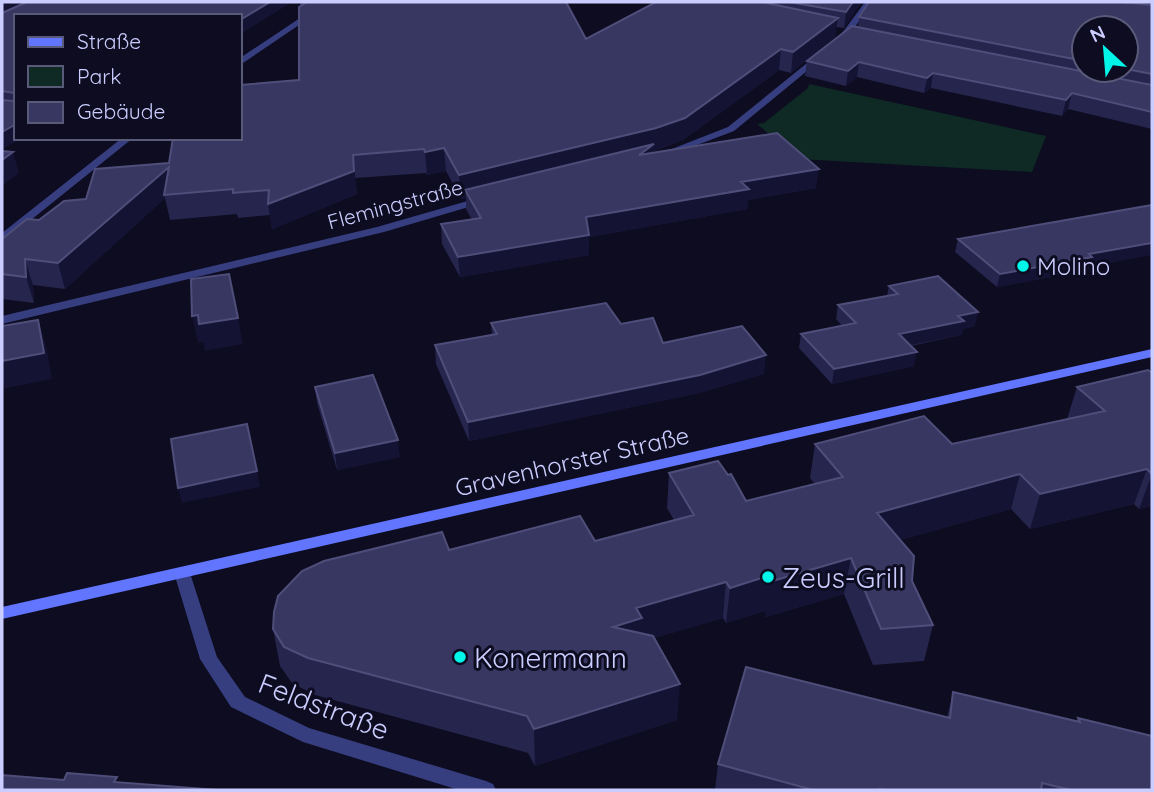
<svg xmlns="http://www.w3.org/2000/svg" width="1154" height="792" font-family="Quicksand,sans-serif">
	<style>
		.green { fill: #0f2a25 }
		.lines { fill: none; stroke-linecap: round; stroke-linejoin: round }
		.street { fill: #363e7f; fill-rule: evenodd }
		.secondary { fill: #6275ff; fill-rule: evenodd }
		.wall { fill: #26254e; fill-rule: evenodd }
		.shaded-wall { fill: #151334 }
		.building { fill: #383761; stroke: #4f4e7a; stroke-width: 2 }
		.poi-dot { fill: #00f6e9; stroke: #0d0c20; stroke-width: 2.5 }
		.labels { text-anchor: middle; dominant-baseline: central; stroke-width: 6; stroke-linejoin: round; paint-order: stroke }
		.far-street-label { font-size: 21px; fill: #cbcdff; stroke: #0d0c20 }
		.poi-label { font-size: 24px; fill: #cbcdff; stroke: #0d0c20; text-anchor: start }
		.street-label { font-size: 24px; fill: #cbcdff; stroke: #0d0c20 }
		.near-poi-label { font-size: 28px; fill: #cbcdff; stroke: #0d0c20; text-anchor: start }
		.near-street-label { font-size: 28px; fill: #cbcdff; stroke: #0d0c20 }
	</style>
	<rect width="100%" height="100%" fill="#0d0c20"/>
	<!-- green -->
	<path class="green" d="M809 84 1046 136 1032 172 799 159 757 124 764 123 808 88Z"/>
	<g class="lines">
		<!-- street -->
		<path class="street" d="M324 2H333L240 65V58Z
			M865 2H873L844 42H838L837 40Z
			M817 55 824 57 734 131 668 156 659 154 728 127Z
			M122 138H133L6 240 2 241V233Z
			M485 196 490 199 489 201 384 232 2 324V316L377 227Z
			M182 567 188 569 190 573 217 657 245 697 309 728 486 781 493 784 496 790H459L303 742 231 707 200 659 174 573 176 569Z"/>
		<!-- secondary -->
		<path class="secondary" d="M1152 349V357L2 619V607Z"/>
	</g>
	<!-- wall -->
	<path class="wall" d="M2 2H291L240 34V16H16V138H21L2 149Z
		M300 2H566L586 39 656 2H861L844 28 836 27 835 37 791 73 779 70 683 140 654 151V152L816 188 748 200 747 209 589 237V255L460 277 442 244 441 224 472 220 466 209V198L461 199 446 171 427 175 426 173 355 178 357 194 272 229 270 215 238 218 237 214 170 220 165 198 65 289 33 285 34 303 2 299V239L86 199 169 163 299 80Z
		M869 2H1152V129L1068 109 1062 116 931 88 924 93 857 77 846 86 805 76 807 61 858 27 859 17ZM1084 28H1126V70H1084Z
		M958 239 1089 267 1088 270 997 287 955 252Z
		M889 286 975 326 963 329 961 335 911 346 914 366 832 384 799 348 801 334 842 326 836 319 838 305 887 296Z
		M491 323 621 324 663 343 764 374 699 393 469 441 436 364 435 345 492 335Z
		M1152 373V506L1139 509 1134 504 1030 529 1011 509 900 540 912 581 933 625 924 661 873 665 844 594 765 617V611L726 623 723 618 654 638 677 720 535 766 528 753 315 695 292 683 280 666 273 629 449 550 595 541 674 520 667 508 669 473 746 501 815 484 810 478 815 444H952L1067 419 1077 387Z
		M315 387 400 457 337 470 317 403Z
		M953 692 1076 722 1078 718 1152 790H715L718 764 947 717Z"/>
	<!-- shaded-wall -->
	<path class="shaded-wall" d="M7 2H36L2 19V4Z
		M270 2H291L240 34V20Z
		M853 2H861L844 28 846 12Z
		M838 18 835 37 791 73 793 52Z
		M781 49 779 70 683 140 654 151 653 162 465 190 466 198 461 199 459 175Z
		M859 62 857 77 846 86 848 71Z
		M933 73 931 88 924 93 927 78Z
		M1072 93 1068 109 1062 116 1066 100Z
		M16 124V138H21L2 149V132Z
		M444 148 446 171 427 175 425 152Z
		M13 152 19 173 2 186V160Z
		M353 155 357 194 272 229 268 204Z
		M169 167 164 195 165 198 65 289 58 263Z
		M819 169 816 188 748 200 747 209 589 237V255L460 277 458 257 586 217 741 182Z
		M1152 243V255L1089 267 1088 270 997 287 1000 274 1089 254Z
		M25 259 33 285 34 303 26 277Z
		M978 312 975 326 963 329 961 335 896 348 899 334 958 316Z
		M198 315 238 318 243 344 205 351 203 342 198 343 192 316Z
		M38 320 46 346 52 379 2 389V361Z
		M917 352 914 366 832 384 834 369Z
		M766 355 764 374 699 393 469 441 468 422Z
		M398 440 400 457 337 470 335 453Z
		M1147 469 1134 504 1030 529 1040 494Z
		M257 471 260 487 182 503 178 488Z
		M1020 474 1011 509 871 548 877 513Z
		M1152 474V506L1139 509Z
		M851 558 844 594 765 617V611L726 623 730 588 771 575Z
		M726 582 723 618 641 642 613 627 636 608Z
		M680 684 677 720 535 766 534 729Z"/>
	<!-- building -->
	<path class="building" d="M27 2H270L240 20V16H16V124L2 132V100L14 101V93L2 91V13Z
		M307 2H566L586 39 656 2H762L838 18 793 52 781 49 685 118 656 128 459 175 444 148 425 152 424 149 353 155 354 171 268 204 269 190 233 193V189L164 195 169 167 58 263 25 259 26 277 2 274V239L27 219 39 220 64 201 86 199 95 169 169 163 173 138H240V85L299 80V7Z
		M789 2H853L846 12Z
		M869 2H1120L1152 5V74L1126 69V28H1084V61L859 17Z
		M852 26 1152 85V112L1072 93 1066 100 933 73 927 78 859 62 848 71 807 61Z
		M777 133 819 169 741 182 749 189 586 217 589 235 458 257 441 224 481 218 465 190 654 144 639 155Z
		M2 151 13 152 2 160Z
		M1152 205V243L1089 254 1092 257 1000 274 958 239Z
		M229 274 238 318 199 324 198 315 192 316 191 279Z
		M938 276 978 312 958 316 964 321 899 334 917 352 834 369 801 334 856 323 838 305 898 294 889 286Z
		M606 303 621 324 653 318 663 343 742 326 766 355 700 375 468 422 435 345 497 334 491 323Z
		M38 320 44 353 2 361V326Z
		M1148 370 1152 373V474L1147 469 1040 494 1020 474 877 513 914 556 912 581 933 625 881 629 851 558 769 582 771 575 730 588 726 582 636 608 642 618 613 627 653 636 680 684 534 729 527 716 308 658 284 647 273 629 274 612 278 596 302 571 324 561 442 532 449 550 580 516 595 541 694 515 669 473 718 461 728 475 731 474 746 501 843 477 815 444 924 416 952 444 1105 411 1077 387Z
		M373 375 398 440 335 453 315 387Z
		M247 424 257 471 178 488 171 439Z
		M746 667 950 718 953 692 1080 722 1078 718 1152 736V790H1071L1042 783 1041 790H884L880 789V790H813L718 764Z
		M67 773 117 777 114 782 218 790H2V775L64 780Z"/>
	<!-- markers -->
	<g class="poi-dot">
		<circle cx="1023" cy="266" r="7"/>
		<circle cx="768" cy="577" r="7"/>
		<circle cx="460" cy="657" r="7"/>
	</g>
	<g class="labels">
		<!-- far-street labels -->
		<g class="far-street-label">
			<text transform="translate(395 204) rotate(-15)">Flemingstraße</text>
		</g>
		<!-- poi labels -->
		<g class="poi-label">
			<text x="1037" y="266">Molino</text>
		</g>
		<!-- street labels -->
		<g class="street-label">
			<text transform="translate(572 461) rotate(-13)">Gravenhorster Straße</text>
		</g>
		<!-- near-poi labels -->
		<g class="near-poi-label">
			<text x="782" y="577">Zeus-Grill</text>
			<text x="474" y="657">Konermann</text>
		</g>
		<!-- near-street labels -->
		<g class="near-street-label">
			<text transform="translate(324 706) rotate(21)">Feldstraße</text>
		</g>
	</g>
	<!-- border -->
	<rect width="1154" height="792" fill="none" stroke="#cbcdff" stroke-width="7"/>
	<!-- legend -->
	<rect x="14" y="14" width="228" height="126" fill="#0d0c20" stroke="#595979" stroke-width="2"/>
	<rect x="28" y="37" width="35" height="10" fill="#6275ff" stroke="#595979" stroke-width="2"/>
	<text x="77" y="49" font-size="21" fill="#cbcdff">Straße</text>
	<rect x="28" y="66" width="35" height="21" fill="#0f2a25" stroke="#595979" stroke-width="2"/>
	<text x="77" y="84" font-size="21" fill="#cbcdff">Park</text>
	<rect x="28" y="102" width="35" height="21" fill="#383761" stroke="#595979" stroke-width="2"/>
	<text x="77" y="119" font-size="21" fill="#cbcdff">Gebäude</text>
	<!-- north arrow -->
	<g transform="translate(1105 49) rotate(334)"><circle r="33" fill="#0d0c20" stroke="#595979" stroke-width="2"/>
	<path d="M0-5L12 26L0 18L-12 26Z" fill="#00f6e9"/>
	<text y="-10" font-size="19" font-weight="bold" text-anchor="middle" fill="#cbcdff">N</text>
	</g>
</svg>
